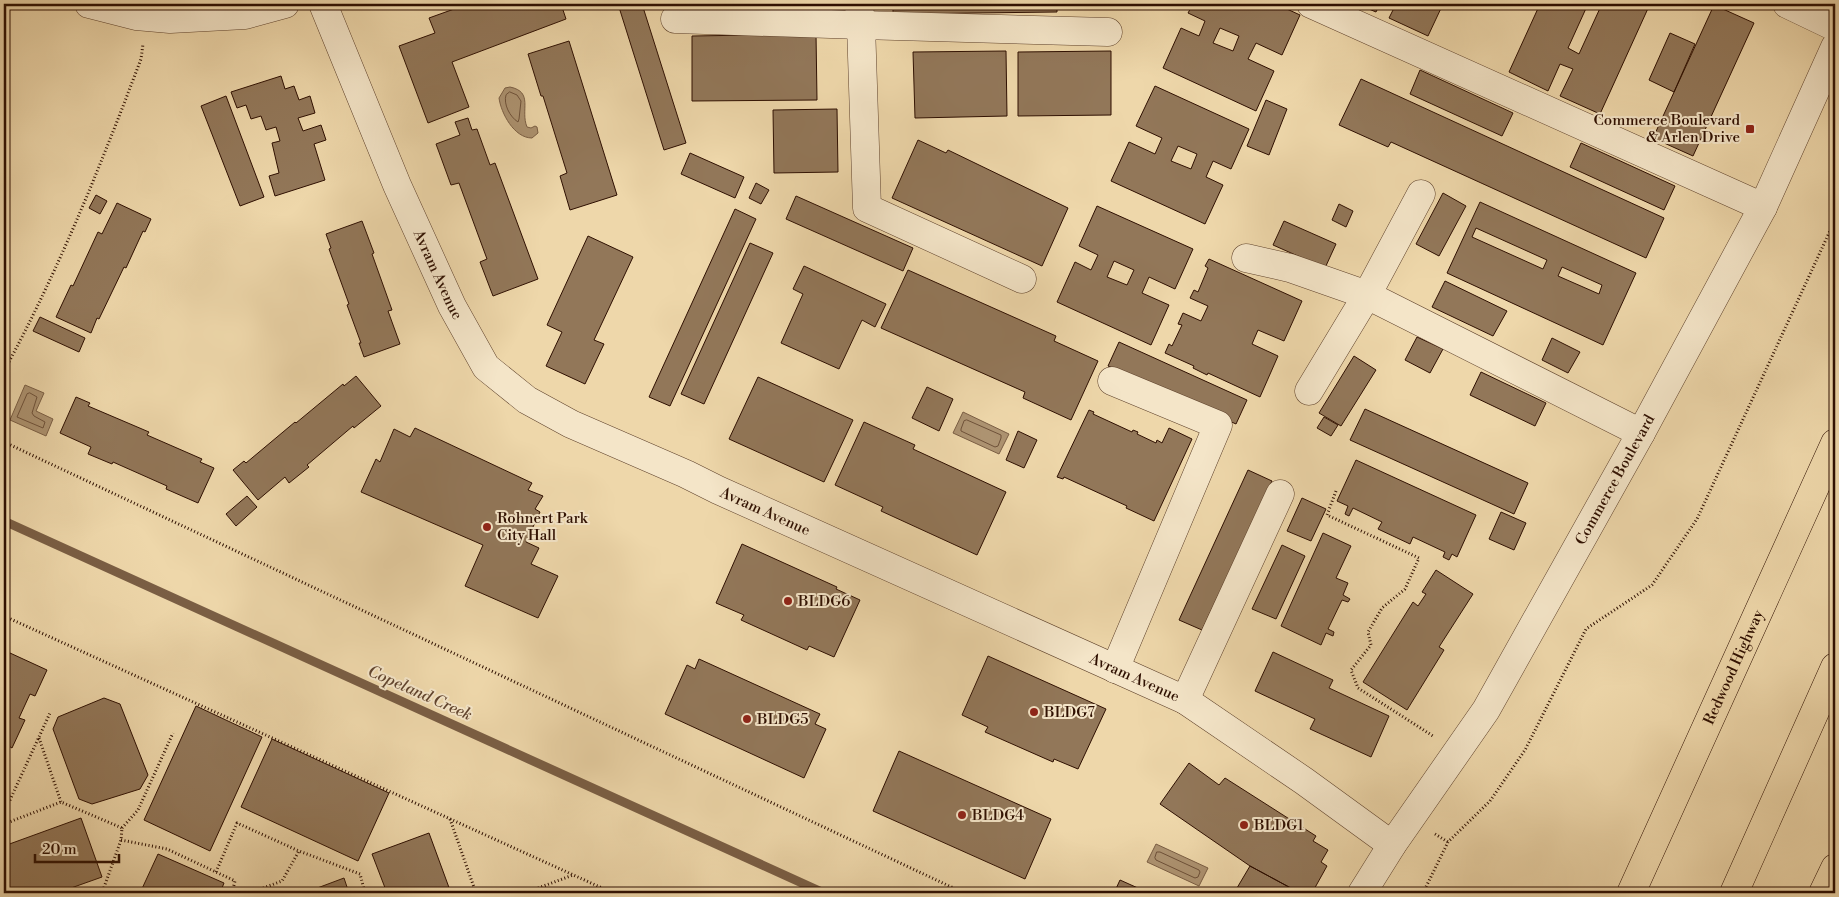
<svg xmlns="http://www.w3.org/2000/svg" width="1839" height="897" font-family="'Libre Bodoni',serif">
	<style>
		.water { fill: #ad9371; stroke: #7a5e44 }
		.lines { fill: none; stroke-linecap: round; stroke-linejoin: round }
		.shore { stroke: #6e5139; stroke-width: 1 }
		.stream { stroke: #7a5e44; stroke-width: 9 }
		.building { fill: #927759; stroke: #2e0f01; fill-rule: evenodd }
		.minor-casing { stroke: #5e412b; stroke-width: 29 }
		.major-casing { stroke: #2e0f01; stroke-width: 29 }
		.highway-casing { stroke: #2e0f01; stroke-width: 29 }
		.path { stroke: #2e0f01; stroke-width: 3; stroke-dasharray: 1 2.5; stroke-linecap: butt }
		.minor { stroke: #f4e5c8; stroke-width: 28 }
		.major { stroke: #eed7aa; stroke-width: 28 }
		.highway { stroke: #eed7aa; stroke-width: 28 }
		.poi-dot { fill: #8f2418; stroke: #f4e5c8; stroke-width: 2 }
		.labels { text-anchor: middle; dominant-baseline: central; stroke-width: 4; stroke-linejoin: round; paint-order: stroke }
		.poi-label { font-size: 15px; fill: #2e0f01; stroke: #f4e5c8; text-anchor: start }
		.street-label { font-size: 15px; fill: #2e0f01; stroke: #f4e5c8 }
		.water-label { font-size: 16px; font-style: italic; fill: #61442e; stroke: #f4e5c8 }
	</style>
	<rect width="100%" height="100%" fill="#eed7aa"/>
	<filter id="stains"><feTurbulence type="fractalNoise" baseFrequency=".004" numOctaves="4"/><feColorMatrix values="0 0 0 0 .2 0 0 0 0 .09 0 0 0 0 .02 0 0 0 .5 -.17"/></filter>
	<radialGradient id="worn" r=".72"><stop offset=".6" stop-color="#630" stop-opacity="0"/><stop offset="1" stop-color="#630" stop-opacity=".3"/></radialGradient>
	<!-- water -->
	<path class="water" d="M510 87C534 92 520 110 527 127L531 128 535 126 537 127 538 133 532 138C514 138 501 113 499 98L505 88Z
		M25 385 44 393 36 411 53 419 46 436 10 420Z
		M963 412 1009 434 999 454 953 433Z
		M1156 844 1208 868 1199 886 1147 862Z"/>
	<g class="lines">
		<!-- shore -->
		<path class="shore" d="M510 92 517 95 521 101 519 119 518 122C510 117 503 104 506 95Z
			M30 393 37 397 32 413 34 416 45 422 43 428 17 417 27 394Z
			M967 420 1001 435V438L998 446 995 447 961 431V429L964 421Z
			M1157 852H1160L1199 870 1200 872 1198 877 1195 878 1156 860 1155 858Z"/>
		<!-- stream -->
		<path class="stream" d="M4 521 824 893"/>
	</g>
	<!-- building -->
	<path class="building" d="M468 4H561L566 19 452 62 469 107 428 123 399 46 435 33 429 18Z
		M618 4H642L686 143 664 150Z
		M893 4H1057V12L893 14Z
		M1193 4H1276L1300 15 1282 55 1256 43 1248 59 1274 71 1256 111 1163 68 1181 28 1199 36 1205 21 1188 13ZM1220 28 1239 36 1233 51 1213 43Z
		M1357 4H1380L1376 12Z
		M1396 4H1443L1428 36 1389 18Z
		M1540 4H1588L1568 48 1579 54 1601 6 1597 4H1650L1600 114 1560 96 1573 69 1560 64 1548 91 1509 72Z
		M1714 5 1754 23 1693 156 1653 138Z
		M1670 33 1695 44 1674 92 1649 80Z
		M816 34 817 100 692 101V36Z
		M569 41 617 195 570 210 560 176 567 173 543 96H541L528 54Z
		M1006 51 1007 116 915 118 913 52Z
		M1111 51V115L1018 116V52Z
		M1420 70 1513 113 1502 136 1410 94Z
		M281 76 285 89 294 86 299 100 310 96 315 113 298 118 303 131 321 125 326 140 314 144 325 180 275 196 269 176 279 173 272 143 280 141 276 127 266 130 261 116 251 119 246 105 237 108 231 92Z
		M1361 79 1664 218 1646 258 1391 142 1388 147 1339 125Z
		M1155 86 1249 129 1231 169 1213 161 1206 177 1223 185 1205 224 1111 181 1129 142 1155 154 1162 138 1136 126ZM1178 146 1197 154 1191 169 1171 161Z
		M226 96 264 197 240 206 201 106Z
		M1266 100 1287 109 1269 155 1247 146Z
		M837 109 838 172 774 173 773 110Z
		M468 118 472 130 477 129 490 165 495 163 538 279 493 296 480 262 487 259 459 183 451 185 436 144 460 135 455 122Z
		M918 140 946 153 948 150 1068 208 1042 266 892 198Z
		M1581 143 1675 186 1664 210 1570 167Z
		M690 153 744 177 735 198 681 174Z
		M756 183 769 190 761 204 749 198Z
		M1443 193 1466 206 1439 256 1416 244Z
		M96 195 107 201 100 214 89 208Z
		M796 196 913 248 903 271 786 219Z
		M1480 202 1636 273 1603 345 1447 273ZM1476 228 1547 260 1543 269 1472 237ZM1562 267 1602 285 1599 294 1558 276Z
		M117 203 151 219 145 232 143 231 126 268 124 267 99 319 97 318 91 333 56 317 71 285 73 286 98 232 102 234Z
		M1339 204 1353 211 1346 227 1332 220Z
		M1097 206 1193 249 1175 289 1149 277 1142 293 1169 305 1151 345 1057 302 1075 262 1091 270 1098 255 1079 246ZM1114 261 1134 270 1127 285 1107 277Z
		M735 209 756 219 670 406 649 397Z
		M362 221 374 253 372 254 392 310 388 311 400 344 364 357 359 343H361L347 305 349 304 329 249 331 248 326 234Z
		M1284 221 1336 244 1325 268 1273 245Z
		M588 236 633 257 594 340 604 344 585 384 546 366 562 332 547 325Z
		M750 243 773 253 704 404 681 394Z
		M1209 259 1302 301 1284 341 1258 330 1252 344 1278 356 1260 397 1208 373 1207 375 1193 368 1194 366 1165 353 1169 344 1172 346 1182 325 1178 324 1183 313 1201 321 1208 306 1190 298 1194 290 1198 292 1208 268 1205 266Z
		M804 266 886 304 875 327 862 320 839 369 781 343 803 294 793 289Z
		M908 270 1056 336 1054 341 1098 361 1071 420 1023 398 1025 392 881 328Z
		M1445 281 1507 311 1493 336 1432 307Z
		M40 317 85 338 79 352 33 331Z
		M1417 337 1443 349 1430 373 1405 360Z
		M1552 338 1580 352 1568 373 1542 360Z
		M1119 342 1247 400 1236 424 1108 366Z
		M1354 356 1376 370 1341 426 1319 413Z
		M1481 372 1546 403 1535 426 1470 395Z
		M356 376 381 406 354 428 353 426 307 465 309 467 289 483 285 477 258 500 233 470 244 461 246 463 295 422 296 423 343 384 344 386Z
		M758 377 853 420 824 482 729 439Z
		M927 387 953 399 939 431 912 418Z
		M76 397 90 403 88 406 149 432 147 435 202 459 200 462 214 468 198 503 166 489 167 486 113 462 112 464 88 454 91 447 60 433Z
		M1365 409 1528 483 1514 514 1350 440Z
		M1089 410 1094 412 1093 414 1132 432 1133 430 1138 432 1137 434 1156 443 1157 440 1162 443 1169 428 1192 439 1154 521 1126 508 1127 506 1064 477 1063 479 1057 477Z
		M1324 417 1338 425 1331 436 1317 428Z
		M864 422 915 445 913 449 1006 492 977 555 881 511 883 507 835 485Z
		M415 428 532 483 528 490 543 496 535 509 540 512 526 542 539 548 531 564 558 576 538 618 465 586 483 545 361 492 376 459 380 462 394 429 410 437Z
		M1018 431 1037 440 1024 468 1006 460Z
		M1356 460 1476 515 1457 557 1452 554 1449 560 1443 557 1445 552 1413 537 1410 544 1378 529 1382 522 1353 508 1349 516 1345 514 1348 506 1337 501Z
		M1248 470 1272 481 1202 630 1179 620Z
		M247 496 257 507 236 526 226 514Z
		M1302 498 1326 509 1311 541 1287 531Z
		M1501 512 1526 523 1514 550 1489 539Z
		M1323 533 1351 546 1336 578 1348 583 1343 595 1350 599 1348 602 1342 600 1328 629 1334 632 1333 636 1326 633 1321 645 1281 626Z
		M742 544 837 587 836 589 860 600 834 657 809 646 807 650 741 620 744 615 716 603Z
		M1282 545 1305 556 1276 619 1252 609Z
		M1436 570 1473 594 1439 647 1444 650 1407 710 1363 682 1413 602 1418 606 1426 594 1422 592Z
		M1273 652 1333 680 1329 688 1389 716 1371 757 1310 729 1315 719 1255 691Z
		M10 653 47 670 35 696 30 694 19 718 25 720 12 748 7 745 4 753V667Z
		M988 656 1106 709 1078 769 1054 759 1053 762 985 732 988 727 962 715Z
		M699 659 820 714 815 724 826 729 804 778 665 714 687 665 695 669Z
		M104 698 120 704 148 775 140 789 92 804 79 799 53 729 58 717Z
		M196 706 262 737 210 851 144 820Z
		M272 739 389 793 358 861 241 807Z
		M899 751 1051 819 1025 879 873 811Z
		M1189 763 1219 785 1225 778 1316 836 1313 841 1328 850 1321 862 1327 866 1312 893H1300L1250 866 1160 804Z
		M81 818 102 877 57 893H9L4 880V846Z
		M429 833 451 893H387L372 854Z
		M158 854 224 883 220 893H140Z
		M1250 866 1300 893H1234Z
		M344 878 349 893H304Z
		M1120 880 1149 893H1114Z"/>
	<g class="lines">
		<defs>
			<g id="minor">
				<path d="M89 4 136 16 170 19 245 15 285 4"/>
				<path id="s1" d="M323 4 397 185 452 306 486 367 527 400 571 424 686 474 718 490 1185 700 1304 781 1392 845"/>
				<path d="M1311 4 1763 207"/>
				<path d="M1787 4 1835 27"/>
				<path d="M675 19 861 25 859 4"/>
				<path d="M1246 258 1290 268 1367 295 1421 194"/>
				<path d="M1022 279 867 208 861 25 1108 32"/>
				<path d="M1112 381 1218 425 1115 669"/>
				<path d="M1309 391 1367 295 1641 433"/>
				<path d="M1185 700 1280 494"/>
				<path id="s2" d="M1362 893 1392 845 1486 710 1641 433 1763 207 1835 47"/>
			</g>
			<path id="major" d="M1823 893 1835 868"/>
			<g id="highway">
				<path id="s3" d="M1631 893 1835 443"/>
				<path d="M1734 893 1835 667"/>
			</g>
		</defs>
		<!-- minor casing -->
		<use href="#minor" class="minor-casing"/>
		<!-- major casing -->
		<use href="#major" class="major-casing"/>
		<!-- highway casing -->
		<use href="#highway" class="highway-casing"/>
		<!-- path -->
		<path class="path" d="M4 371C58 272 101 165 141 59L143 44
			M4 442 964 893
			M1336 491 1327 515 1419 558 1405 589 1382 608 1368 632 1371 645 1351 670 1358 688 1433 736
			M4 616 613 893
			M39 738 61 802
			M4 813 50 713
			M450 819 476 893
			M4 824 61 802 122 828 121 840 102 893
			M122 828 138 810 173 733
			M1435 834 1448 842
			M121 840 167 849 235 881 232 893
			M216 872 237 823 299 851 360 874 365 893
			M250 893 282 881 299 851
			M525 893 573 875
			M1423 893 1448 842 1490 801 1525 750 1586 629 1652 585 1697 519 1835 220"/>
		<!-- minor -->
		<use href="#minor" class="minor"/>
		<!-- major -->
		<use href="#major" class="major"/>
		<!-- highway -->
		<use href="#highway" class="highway"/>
	</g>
	<!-- markers -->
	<g class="poi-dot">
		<rect x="1745" y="124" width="10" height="10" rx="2.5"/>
		<circle cx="487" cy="527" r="5"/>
		<circle cx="788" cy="601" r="5"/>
		<circle cx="1034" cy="712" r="5"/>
		<circle cx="747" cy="719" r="5"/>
		<circle cx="962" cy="815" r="5"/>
		<circle cx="1244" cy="825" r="5"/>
	</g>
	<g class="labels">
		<!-- poi labels -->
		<g class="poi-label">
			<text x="1740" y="120" text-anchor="end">Commerce Boulevard<tspan x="1740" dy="17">&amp; Arlen Drive</tspan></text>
			<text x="497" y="518">Rohnert Park<tspan x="497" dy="17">City Hall</tspan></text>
			<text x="798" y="601">BLDG6</text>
			<text x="1044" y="712">BLDG7</text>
			<text x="757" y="719">BLDG5</text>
			<text x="972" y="815">BLDG4</text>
			<text x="1254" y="825">BLDG1</text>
		</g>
		<!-- street labels -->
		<g class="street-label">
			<text stroke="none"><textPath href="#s1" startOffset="294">Avram Avenue</textPath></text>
			<text stroke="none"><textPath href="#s2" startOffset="485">Commerce Boulevard</textPath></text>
			<text stroke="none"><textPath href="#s1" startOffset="714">Avram Avenue</textPath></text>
			<text stroke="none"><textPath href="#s3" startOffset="248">Redwood Highway</textPath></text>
			<text stroke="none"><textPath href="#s1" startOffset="1119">Avram Avenue</textPath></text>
		</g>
		<!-- water labels -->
		<g class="water-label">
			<text transform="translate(420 693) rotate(24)">Copeland Creek</text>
		</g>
	</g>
	<!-- margin -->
	<rect width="1839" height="897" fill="none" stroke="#eed7aa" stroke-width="20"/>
	<rect x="5" y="5" width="1829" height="887" fill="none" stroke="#2e0f01" stroke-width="2.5"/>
	<rect x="10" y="10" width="1819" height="877" fill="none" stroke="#2e0f01"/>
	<!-- scale -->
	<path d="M35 854v8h84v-8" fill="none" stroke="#2e0f01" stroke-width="2.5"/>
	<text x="42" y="854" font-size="15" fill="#2e0f01" stroke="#f4e5c8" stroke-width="4" paint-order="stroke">20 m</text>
	<rect width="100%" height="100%" filter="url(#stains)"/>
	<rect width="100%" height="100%" fill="url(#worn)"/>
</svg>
